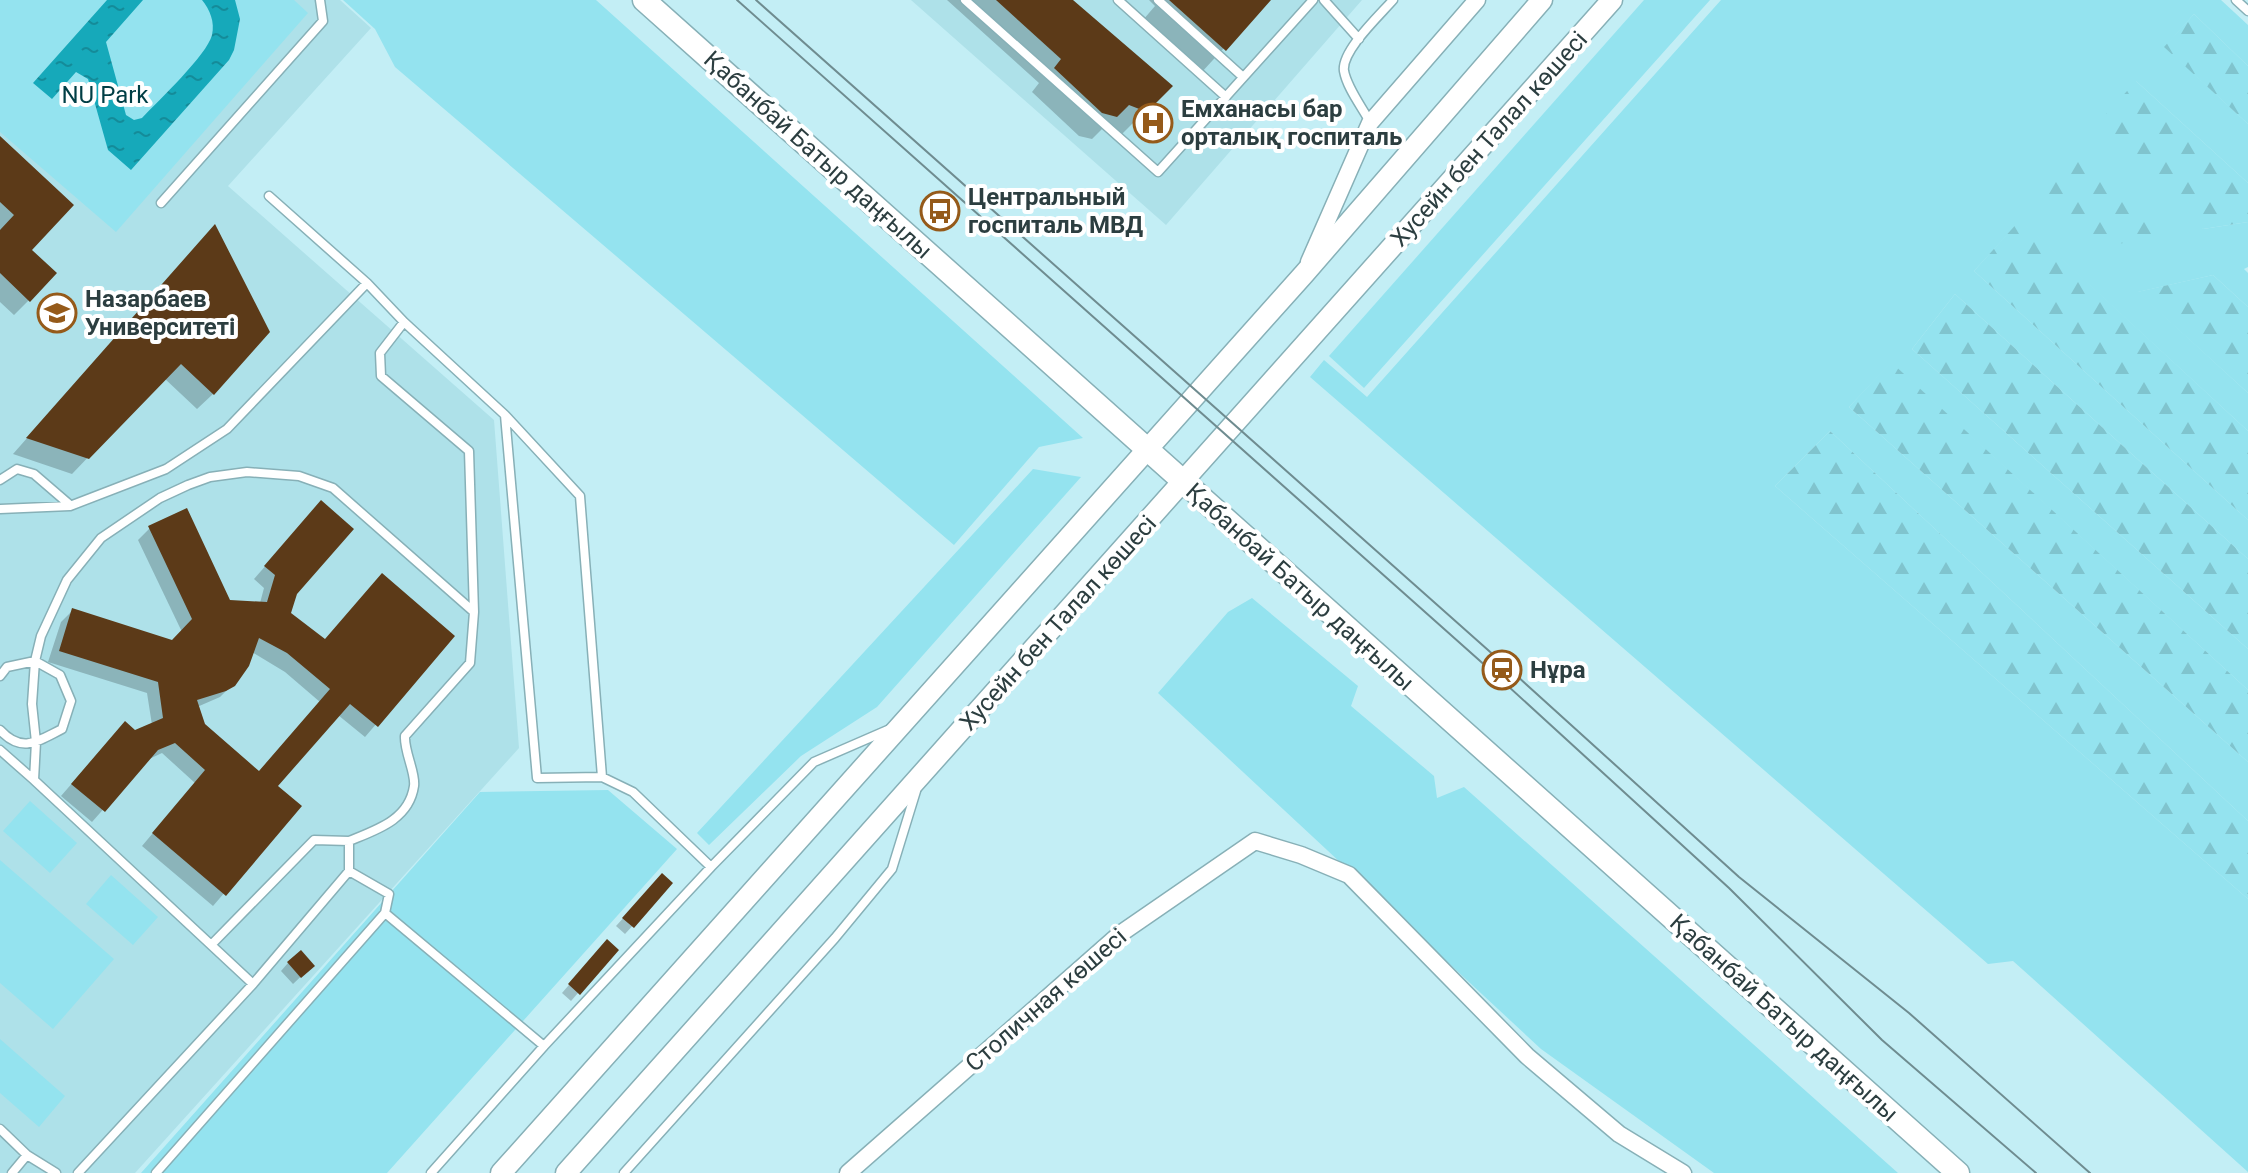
<svg xmlns="http://www.w3.org/2000/svg" width="2248" height="1173" font-family="Roboto,sans-serif">
	<style>
		.built { fill: #aee1e9 }
		.green { fill: #94e3ef }
		.forest { fill: url(#forest-firs) }
		.water { fill: url(#water-ripples) }
		.shadow { fill: #0003; fill-rule: evenodd }
		.building { fill: #5c3a18; fill-rule: evenodd }
		.lines { fill: none; stroke-linecap: round; stroke-linejoin: round }
		.service-casing { stroke: #87b0b7; stroke-width: 11 }
		.minor-casing { stroke: #87b0b7; stroke-width: 19 }
		.tertiary-casing { stroke: #87b0b7; stroke-width: 23 }
		.secondary-casing { stroke: #87b0b7; stroke-width: 25 }
		.service { stroke: #fff; stroke-width: 8 }
		.minor { stroke: #fff; stroke-width: 16 }
		.tertiary { stroke: #fff; stroke-width: 20 }
		.secondary { stroke: #fff; stroke-width: 22 }
		.tram { stroke: #6f8c90; stroke-width: 2 }
		.labels { text-anchor: middle; dominant-baseline: central; stroke-width: 8; stroke-linejoin: round; paint-order: stroke }
		.park-label { font-size: 24px; fill: #003e45; stroke: #fff }
		.poi-label { font-size: 24px; font-weight: bold; fill: #2c3e40; stroke: #fff; text-anchor: start }
		.street-label { font-size: 24px; fill: #2c3e40; stroke: #fff }
	</style>
	<defs>
		<pattern id="forest-firs" width="22" height="20" patternUnits="userSpaceOnUse" patternTransform="scale(2)"><rect width="22" height="20" fill="#94e3ef"/><path d="M5 1l3.5 6h-7zM16 11l3.5 6h-7z" fill="#80c4ce"/></pattern>
		<pattern id="water-ripples" width="26" height="14" patternUnits="userSpaceOnUse" patternTransform="scale(2)"><rect width="26" height="14" fill="#16a9ba"/><path d="M2 4q2-2 4 0t4 0M15 11q2-2 4 0t4 0" fill="none" stroke="#148b99"/></pattern>
	</defs>
	<rect width="100%" height="100%" fill="#c3eef5"/>
	<!-- built -->
	<path class="built" d="M0 0H340L371 28 228 186 494 420 519 748 135 1173H0Z
		M911 0H1362L1166 225Z"/>
	<!-- green -->
	<path class="green" d="M0 0H294L308 13 116 232 0 132Z
		M343 0H596L1083 438 1039 447 954 545 395 67 375 29Z
		M1644 0H1710L1364 388 1329 356Z
		M1721 0H2221L2248 25V66L2194 14 2165 47 2248 124V183L2136 81 2203 229 2248 222V267L2244 269 2248 273V307L2213 275 2138 292 2248 393V431L2020 221 1974 271 2248 520V559L1955 294 1912 349 2248 649V690L1891 363 1849 407 2248 762V821L1830 431 1775 486 2248 899V1172L2013 961 1988 964 1310 377 1324 360 1367 397Z
		M1033 469 1081 477 877 707 801 756 709 845 697 833Z
		M1252 598 1358 686 1351 706 1434 776 1437 798 1464 787 1898 1173H1714L1541 1049 1158 693 1228 612Z
		M608 790 677 849 387 1173H141L480 792Z
		M30 801 77 843 50 873 3 831Z
		M0 860 114 959 53 1029 0 983Z
		M111 875 158 917 133 945 86 904Z
		M0 1039 65 1096 39 1127 0 1093Z"/>
	<!-- forest -->
	<path class="forest" d="M2194 14 2248 66V124L2164 47Z
		M2136 81 2248 183V222L2203 229 2091 131Z
		M2076 151 2171 235 2100 247 2039 192Z
		M2020 220 2248 431V520L1974 271Z
		M2213 275 2248 307V393L2137 292Z
		M1955 294 2248 559V649L1912 349Z
		M1891 362 2248 690V762L1849 407Z
		M1830 431 2248 821V899L1775 486Z"/>
	<!-- water -->
	<path class="water" d="M107 0H143L106 42 126 115 134 120 142 118C158 101 207 55 212 35 215 22 210 10 202 0H235L240 19 234 50 229 60 131 170 108 150 88 79 76 72 52 99 33 83Z"/>
	<!-- shadow -->
	<path class="shadow" d="M947 0H1070L1170 86 1122 134 1104 127 1092 139 1079 136 1032 92 1039 83Z
		M1149 0H1268L1201 73 1143 20 1155 6Z
		M0 139 29 250V300L14 315 0 302Z
		M200 242 213 394 197 409 164 378 72 474 13 454Z
		M310 515 289 614 325 641 452 636 365 737 338 715 275 786 299 806 213 906 142 846 195 783 162 753 147 760 92 822 61 796 113 736 135 733 152 725 147 693 48 662 61 622 73 610 172 642 182 632 138 540 150 528 229 602 260 603 264 588 254 579ZM252 652 285 672 320 702 258 773 203 725 197 707 220 697 233 684Z
		M655 883 671 884 625 934 616 926Z
		M600 949 578 993 571 1001 562 993Z
		M288 963 312 966 293 984 281 971Z"/>
	<!-- building -->
	<path class="building" d="M996 0H1073L1173 86 1147 112 1129 105 1117 117 1102 113 1054 68 1061 59Z
		M1169 0H1271L1226 51Z
		M0 136 74 205 32 250 57 273 30 302 0 273V230L14 215 0 202Z
		M215 224 270 332 214 395 181 364 89 459 26 438Z
		M321 500 354 529 297 594 291 613 325 639 382 573 455 636 378 727 350 704 278 786 302 806 226 896 152 833 205 770 175 743 158 750 105 812 71 784 125 721 135 730 163 718 158 682 59 651 72 608 172 640 192 619 148 526 187 508 230 600 267 602 275 575 264 566ZM259 638 287 653 330 689 259 771 205 724 197 700 226 691 235 686 249 666Z
		M662 873 673 883 634 928 622 918Z
		M607 939 619 950 580 995 568 984Z
		M301 950 315 966 301 978 287 962Z"/>
	<g class="lines">
		<defs>
			<path id="service" d="M965 0 1158 172 1313 0
				M1118 0 1226 97
				M1158 0 1243 77
				M1324 0 1359 39
				M2236 0 2248 11
				M1370 122C1362 107 1347 88 1344 71 1341 51 1380 15 1393 0
				M269 196 367 283 404 322 505 415
				M161 203 323 21 320 0
				M404 322 380 353 381 376 469 451 474 612
				M0 480 17 469 34 474 70 505
				M0 509 70 506 166 469 227 429 367 283
				M0 676 7 667 35 661 60 675 71 701 62 729C38 741 22 754 0 730
				M0 750 34 780
				M602 777 537 778 505 415 580 496 602 777 633 792 711 867
				M385 913 544 1046
				M212 944 314 840 349 841
				M253 984 34 780 36 742 32 704 35 661 41 636 67 580 101 538 160 498 188 485 210 477 247 472 299 476 333 488 474 612 470 663 405 736C404 752 416 773 414 786 409 820 376 830 349 841V871
				M0 1129 27 1155 56 1173
				M12 1173 27 1155
				M78 1173 253 984 349 871 389 894 385 913 156 1173
				M431 1173 544 1046 711 867 814 762 890 729
				M624 1173 835 938 892 869 916 791"/>
			<path id="minor" d="M1309 262 1370 123 1477 0
				M848 1173 1120 934 1255 841 1301 855 1349 875 1527 1056 1619 1134 1683 1173"/>
			<path id="tertiary" d="M501 1173 1304 274 1542 0
				M566 1173 1612 0"/>
			<path id="secondary" d="M644 0 1958 1173"/>
		</defs>
		<!-- service casing -->
		<use href="#service" class="service-casing"/>
		<!-- minor casing -->
		<use href="#minor" class="minor-casing"/>
		<!-- tertiary casing -->
		<use href="#tertiary" class="tertiary-casing"/>
		<!-- secondary casing -->
		<use href="#secondary" class="secondary-casing"/>
		<!-- service -->
		<use href="#service" class="service"/>
		<!-- minor -->
		<use href="#minor" class="minor"/>
		<!-- tertiary -->
		<use href="#tertiary" class="tertiary"/>
		<!-- secondary -->
		<use href="#secondary" class="secondary"/>
		<!-- tram -->
		<path class="tram" d="M737 0 1497 676 1729 888 1882 1040 2036 1173
			M756 0 1506 666 1739 877 1909 1013 2090 1173"/>
	</g>
	<!-- icons -->
	<defs>
		<symbol id="hospital-ring" viewBox="-11 -11 22 22"><circle r="9.5" fill="#fff" stroke="#955a1a" stroke-width="1.5"/><path d="M-5-5h3v3.5h4V-5h3V5h-3V1.5h-4V5h-3Z" fill="#955a1a"/></symbol>
		<symbol id="bus-ring" viewBox="-11 -11 22 22"><circle r="9.5" fill="#fff" stroke="#955a1a" stroke-width="1.5"/><path d="M-5-6H5V4H4V6H2V4H-2V6H-4V4H-5ZM-3.5-4V0h7V-4ZM-3.5 1.2v1.5H-2V1.2ZM2 1.2v1.5H3.5V1.2Z" fill="#955a1a"/></symbol>
		<symbol id="university-ring" viewBox="-11 -11 22 22"><circle r="9.5" fill="#fff" stroke="#955a1a" stroke-width="1.5"/><path d="M0-5L7-2L0 1L-7-2ZM-4 1L0 2.5L4 1V4Q0 6-4 4Z" fill="#955a1a"/></symbol>
		<symbol id="station-ring" viewBox="-11 -11 22 22"><circle r="9.5" fill="#fff" stroke="#955a1a" stroke-width="1.5"/><path d="M-3-6H3Q5-6 5-4V2Q5 4 3 4L4.5 6H3L1.5 4h-3L-3 6H-4.5L-3 4Q-5 4-5 2V-4Q-5-6-3-6ZM-3.5-4v3h7v-3ZM-3.5 1v1.5H-2V1ZM2 1v1.5H3.5V1Z" fill="#955a1a"/></symbol>
	</defs>
	<g fill-rule="evenodd">
		<use href="#hospital-ring" x="1131" y="101" width="44" height="44"/>
		<use href="#bus-ring" x="918" y="189" width="44" height="44"/>
		<use href="#university-ring" x="35" y="291" width="44" height="44"/>
		<use href="#station-ring" x="1480" y="648" width="44" height="44"/>
	</g>
	<g class="labels">
		<!-- park labels -->
		<g class="park-label">
			<text x="105" y="95">NU Park</text>
		</g>
		<!-- poi labels -->
		<g class="poi-label">
			<text x="1181" y="109">Емханасы бар<tspan x="1181" dy="28">орталық госпиталь</tspan></text>
			<text x="968" y="197">Центральный<tspan x="968" dy="28">госпиталь МВД</tspan></text>
			<text x="85" y="299">Назарбаев<tspan x="85" dy="28">Университеті</tspan></text>
			<text x="1530" y="670">Нұра</text>
		</g>
		<!-- street labels -->
		<g class="street-label">
			<text transform="translate(1489 139) rotate(-48)">Хусейн бен Талал көшесі</text>
			<text transform="translate(818 155) rotate(42)">Қабанбай Батыр даңғылы</text>
			<text transform="translate(1300 587) rotate(42)">Қабанбай Батыр даңғылы</text>
			<text transform="translate(1058 623) rotate(-48)">Хусейн бен Талал көшесі</text>
			<text transform="translate(1046 1000) rotate(-41)">Столичная көшесі</text>
			<text transform="translate(1784 1018) rotate(42)">Қабанбай Батыр даңғылы</text>
		</g>
	</g>
</svg>
